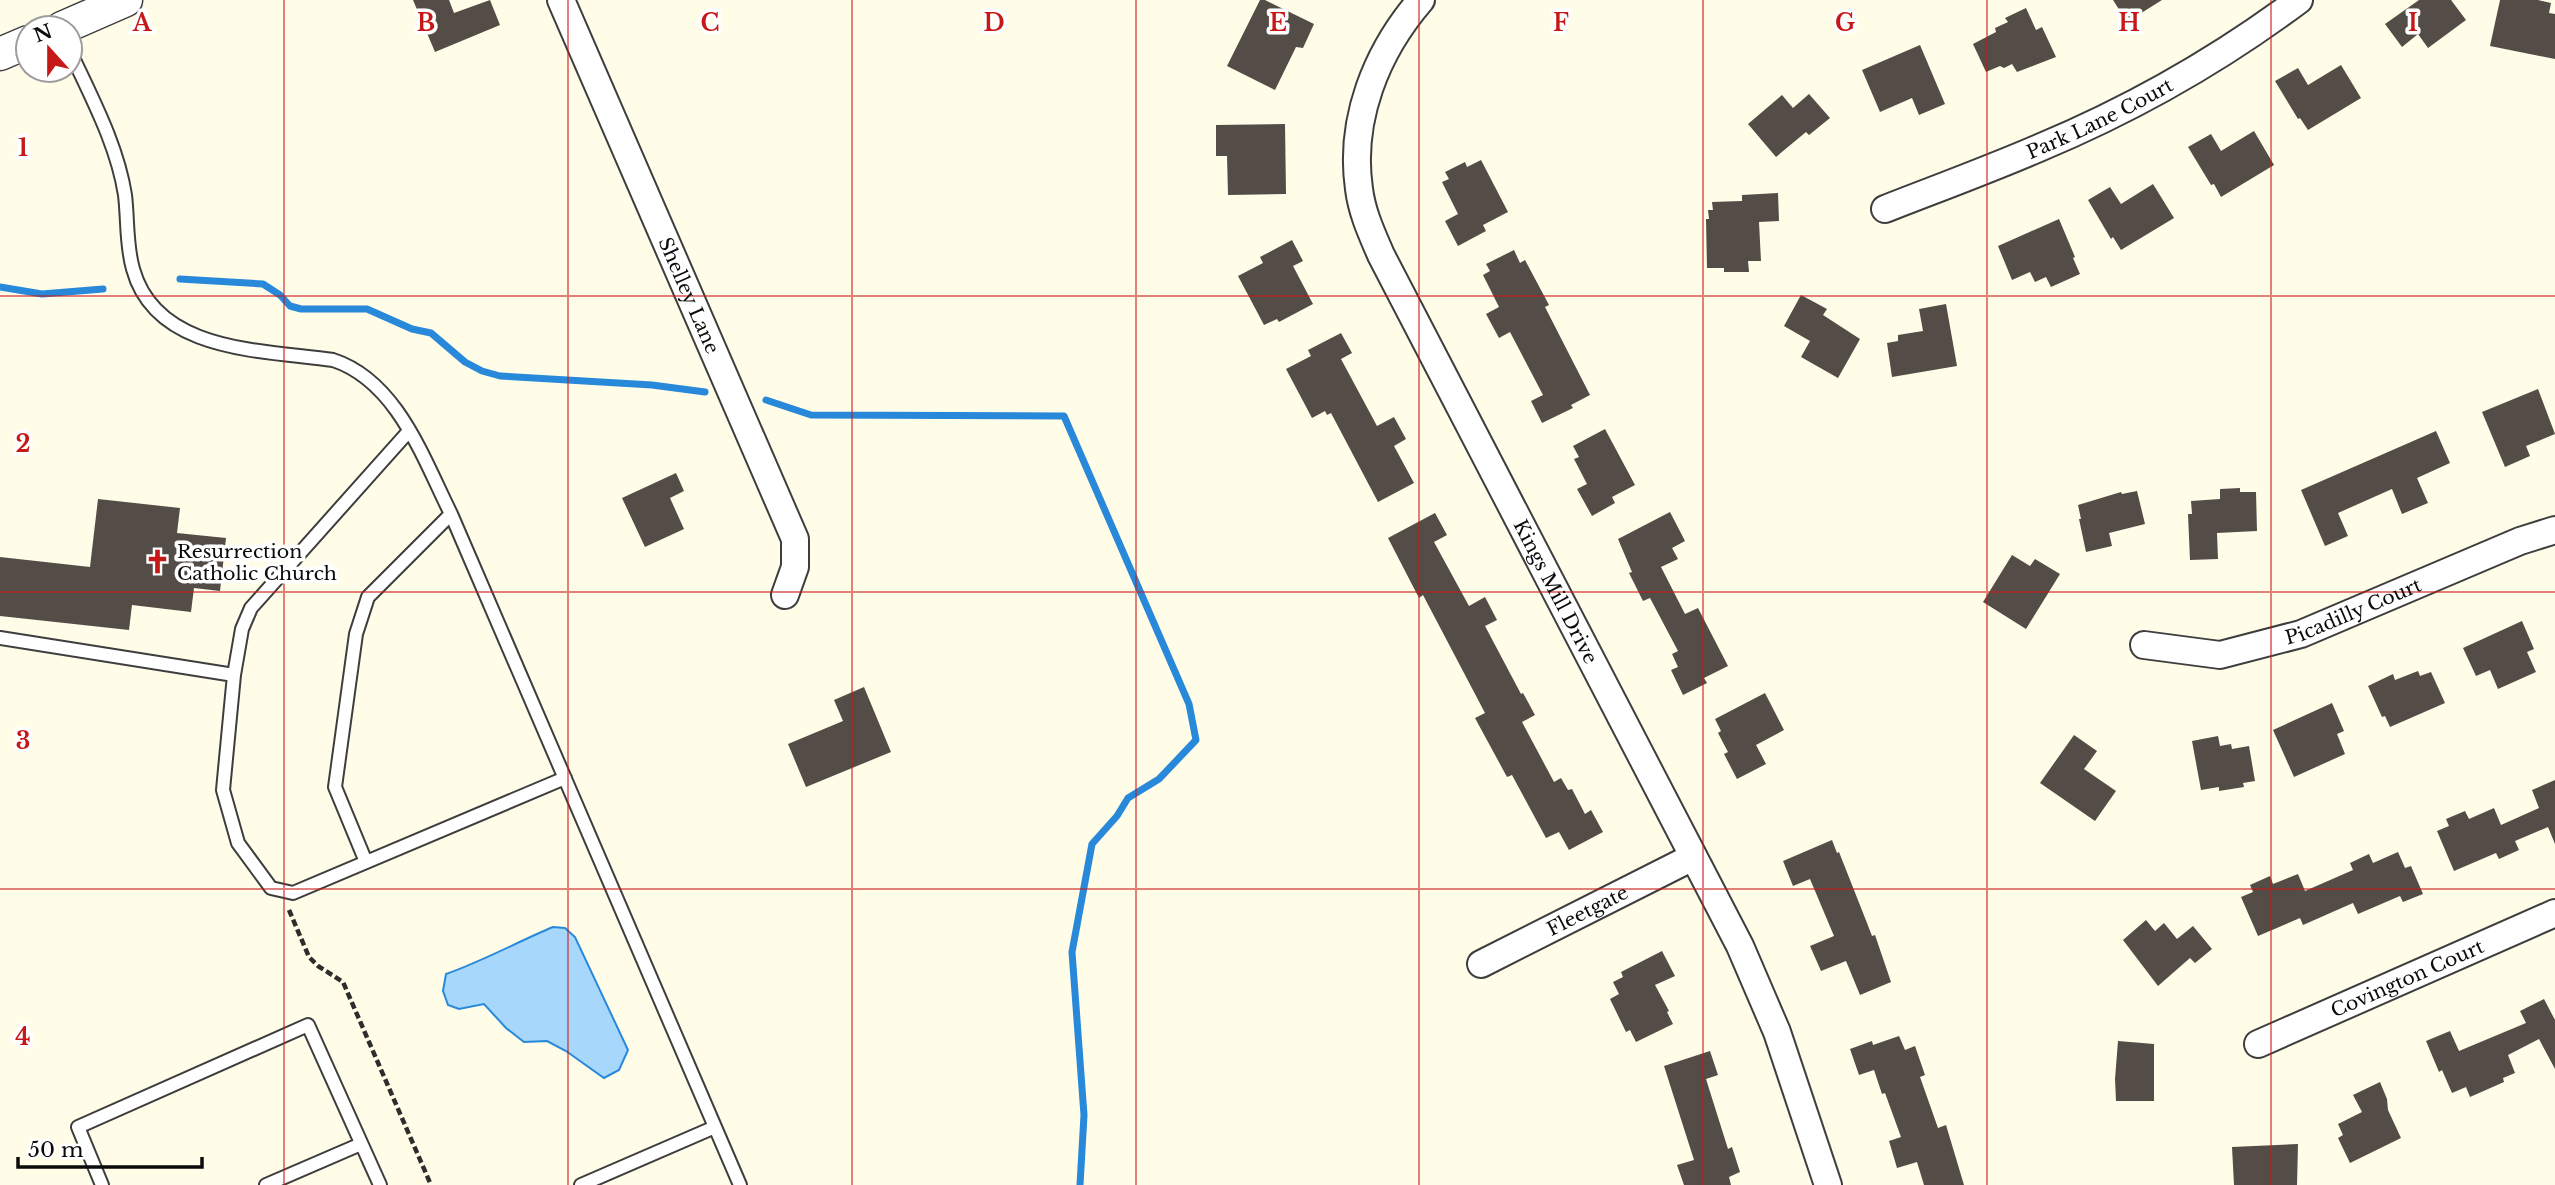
<svg xmlns="http://www.w3.org/2000/svg" width="2555" height="1185" font-family="'Libre Baskerville',serif">
	<style>
		.water { fill: #a8d7fc; stroke: #2888d9; stroke-width: 2 }
		.lines { fill: none; stroke-linecap: round; stroke-linejoin: round }
		.stream { stroke: #2888d9; stroke-width: 7 }
		.building { fill: #544c46 }
		.service-casing { stroke: #3e3e3e; stroke-width: 16 }
		.minor-casing { stroke: #3e3e3e; stroke-width: 30 }
		.tertiary-casing { stroke: #3e3e3e; stroke-width: 35 }
		.path { stroke: #2d2d2d; stroke-width: 4.5; stroke-dasharray: 7 3.5; stroke-linecap: butt }
		.service { stroke: #fff; stroke-width: 12 }
		.minor { stroke: #fff; stroke-width: 26 }
		.tertiary { stroke: #fff; stroke-width: 32 }
		.grid { fill: none; stroke: #c61917; stroke-width: 2; stroke-opacity: 0.55 }
		.labels { text-anchor: middle; dominant-baseline: central; stroke-width: 7; stroke-linejoin: round; paint-order: stroke }
		.street-label { font-size: 19px; fill: #0b0b0b; stroke: #fff }
		.poi-label { font-size: 19px; fill: #0b0b0b; stroke: #fff; text-anchor: start }
		.grid-label { font-size: 23px; text-anchor: middle; font-weight: bold; fill: #c61917; stroke: #fff; stroke-width: 7; stroke-linejoin: round; paint-order: stroke }
	</style>
	<rect width="100%" height="100%" fill="#fffce8"/>
	<!-- water -->
	<path class="water" d="M553 927 565 928 575 937 628 1050 619 1070 604 1078 566 1051 547 1041 524 1042 506 1028 484 1004 459 1009 448 1005 443 991 446 974C483 961 517 942 553 927Z"/>
	<g class="lines">
		<!-- stream -->
		<path class="stream" d="M180 279 263 284 280 295 290 306 301 309H367L412 329 431 333 465 362 482 371 500 376 652 385 705 392
			M0 287 42 294 103 289
			M766 400 811 415 1064 416 1189 704 1196 740 1159 779 1128 798 1117 816 1092 844 1072 952 1084 1115 1080 1185"/>
	</g>
	<!-- building -->
	<path class="building" d="M413 0H449L454 13 490 0 500 25 435 52Z
		M1260 0H1265L1314 24 1303 48 1296 47 1275 90 1227 66Z
		M2113 0H2162L2127 22Z
		M2419 0H2451L2466 20 2428 48 2418 34 2402 47 2385 24Z
		M2500 0H2538L2551 3 2549 13 2555 14V59L2490 46Z
		M2026 8 2036 30 2042 27 2056 57 2017 72 2012 64 2004 68 2000 66 1986 72 1973 44 1996 32 1995 28 2008 22 2005 18Z
		M1920 45 1945 104 1919 115 1912 98 1880 112 1862 70Z
		M2341 65 2361 98 2308 130 2300 118 2298 119 2275 81 2298 68 2308 85Z
		M1809 94 1830 118 1809 135 1806 132 1776 157 1748 124 1782 95 1793 108Z
		M1285 124 1286 194 1228 195 1227 156H1216V125Z
		M2254 131 2274 165 2221 197 2214 184 2211 185 2188 147 2211 134 2221 151Z
		M1481 160 1508 212 1483 225 1486 231 1458 246 1445 221 1458 214 1442 182 1449 179 1445 172 1465 162 1467 167Z
		M2153 184 2174 218 2121 250 2113 237 2111 239 2088 200 2110 187 2121 204Z
		M1778 193 1779 221 1759 222 1761 261H1748L1749 272H1724V268H1707L1706 219H1709L1708 210H1713L1712 202 1742 201V195Z
		M2059 219 2075 257 2073 258 2080 274 2051 287 2046 277 2035 282 2030 272 2012 280 1998 246Z
		M1292 240 1303 261 1293 266 1313 304 1279 322 1277 319 1264 325 1238 276 1263 263 1260 257Z
		M1514 250 1520 263 1525 260 1549 305 1545 307 1590 395 1571 405 1573 408 1542 423 1531 401 1543 395 1510 332 1499 338 1486 314 1499 307 1483 275 1490 271 1486 264Z
		M1801 295 1827 309 1823 315 1860 339 1838 378 1801 357 1810 341 1784 326Z
		M1946 304 1957 366 1892 377 1887 343 1898 341V335L1923 331 1919 309Z
		M1341 333 1352 353 1341 359 1377 426 1394 417 1406 439 1394 446 1414 483 1378 502 1331 413 1327 415 1325 411 1312 418 1286 369 1311 356 1308 350Z
		M2538 389 2555 434 2526 446 2530 456 2505 467 2482 412Z
		M1605 429 1635 485 1612 497 1615 503 1592 516 1577 489 1587 484 1574 459 1579 457 1573 446Z
		M2436 431 2450 463 2417 478 2428 503 2402 514 2392 489 2338 513 2348 536 2325 546 2301 490Z
		M676 473 684 491 670 498 684 529 645 547 622 498Z
		M2240 488V492H2256L2257 531 2217 533 2218 559 2190 560 2188 514H2192L2191 501 2220 499V489Z
		M2137 491 2145 524 2109 533 2112 546 2086 552 2079 519H2081L2078 505 2121 492 2122 494Z
		M98 499 180 508 177 533 226 538 220 591 194 588 191 612 132 605 129 630 0 616V557L90 567Z
		M1670 512 1685 541 1672 548 1678 559 1661 567 1685 614 1698 608 1728 666 1704 678 1707 683 1683 695 1671 670 1678 667 1672 654 1678 651 1650 598 1643 601 1629 573 1632 572 1618 539Z
		M1435 513 1447 535 1434 542 1469 606 1485 597 1497 620 1485 626 1521 694 1523 693 1535 715 1522 722 1554 782 1561 778 1568 790 1572 789 1585 814 1591 810 1603 832 1569 850 1559 832 1546 838 1512 775 1507 777 1475 718 1485 713 1423 595 1419 598 1388 538Z
		M2012 555 2030 566 2035 559 2060 574 2026 629 1983 602Z
		M2522 621 2534 649 2527 652 2536 672 2498 689 2490 670 2476 676 2463 648Z
		M2418 671 2420 676 2431 672 2445 703 2390 727 2385 716 2382 717 2368 686 2393 674 2395 680Z
		M864 687 891 752 806 787 788 744 843 721 834 700Z
		M1765 693 1784 730 1756 745 1766 764 1737 779 1724 754 1728 752 1718 733 1721 731 1715 719Z
		M2332 703 2344 731 2337 734 2345 754 2294 777 2273 730Z
		M2074 735 2097 751 2084 769 2116 791 2095 821 2040 783Z
		M2218 736 2220 746 2231 744 2232 749 2249 746 2255 781 2243 783 2244 787 2219 791V787L2201 790 2192 741Z
		M2555 780V844L2548 827 2515 841 2519 850 2499 859 2496 853 2454 871 2437 831 2449 826 2446 819 2465 811 2469 819 2494 808 2501 825 2539 808 2532 790Z
		M1832 840 1837 853 1839 852 1867 923 1872 936 1875 935 1891 982 1860 995 1846 961 1821 971 1810 946 1834 936 1810 879 1793 886 1783 861Z
		M2398 852 2405 868 2411 866 2423 894 2403 902 2400 896 2358 914 2353 903 2303 925 2300 918 2258 936 2241 897 2253 892 2250 885 2270 876 2273 884 2298 874 2305 891 2353 870 2350 863 2369 854 2373 863Z
		M2146 920 2155 931 2164 923 2177 939 2193 926 2212 949 2195 963 2190 958 2158 986 2123 940Z
		M1662 951 1675 976 1655 985 1669 1011 1667 1012 1673 1024 1636 1042 1630 1030 1626 1032 1610 999 1619 994 1613 982 1623 977 1621 972Z
		M2544 999 2555 1020V1069L2539 1039 2508 1055 2515 1073 2503 1078 2504 1082 2470 1097 2466 1087 2452 1093 2442 1070 2439 1072 2426 1041 2450 1031 2459 1051 2526 1023 2520 1011Z
		M1899 1036 1905 1050 1915 1046 1925 1075 1920 1077 1938 1128 1946 1125 1964 1185H1924L1917 1162 1897 1168 1889 1141 1901 1137 1885 1093 1882 1094 1874 1070 1859 1075 1850 1049 1872 1041 1873 1045Z
		M2118 1041 2154 1044V1101H2116L2115 1079Z
		M1710 1051 1718 1075 1706 1079 1728 1149 1732 1147 1740 1172 1729 1177 1731 1185H1684L1677 1165 1694 1160 1664 1066Z
		M2380 1082 2387 1099 2388 1110 2401 1138 2350 1163 2338 1138 2343 1135 2338 1124 2362 1112 2353 1095Z
		M2298 1144 2297 1185H2234L2232 1147Z"/>
	<g class="lines">
		<defs>
			<path id="service" d="M70 51C91 97 117 144 125 195 128 220 126 245 133 269 156 353 263 350 333 360 397 381 423 458 451 514L740 1185
				M409 431 251 608 242 629 234 675 223 790 238 843 271 888 293 893 565 778
				M0 638 234 675
				M366 862 335 787 356 634 368 597 451 514
				M102 1185 78 1127 308 1025 380 1185
				M266 1185 361 1144
				M581 1185 715 1127"/>
			<g id="minor">
				<path id="s1" d="M561 0 795 539V567L785 595"/>
				<path id="s2" d="M1421 0C1376 52 1349 120 1359 189 1362 213 1372 234 1381 255L1740 946 1777 1032 1828 1185"/>
				<path id="s3" d="M1885 209C1936 189 1988 170 2039 148 2130 110 2220 59 2299 0"/>
				<path id="s4" d="M2144 645 2220 655 2301 634 2520 541 2555 530"/>
				<path id="s5" d="M1481 964 1693 857"/>
				<path id="s6" d="M2258 1044 2555 913"/>
			</g>
			<path id="tertiary" d="M62 28 126 0
				M0 54 28 42"/>
		</defs>
		<!-- service casing -->
		<use href="#service" class="service-casing"/>
		<!-- minor casing -->
		<use href="#minor" class="minor-casing"/>
		<!-- tertiary casing -->
		<use href="#tertiary" class="tertiary-casing"/>
		<!-- path -->
		<path class="path" d="M289 910 309 957 318 966 343 982 431 1185"/>
		<!-- service -->
		<use href="#service" class="service"/>
		<!-- minor -->
		<use href="#minor" class="minor"/>
		<!-- tertiary -->
		<use href="#tertiary" class="tertiary"/>
	</g>
	<!-- grid -->
	<path class="grid" d="M284 0V1185M568 0V1185M852 0V1185M1136 0V1185M1419 0V1185M1703 0V1185M1987 0V1185M2271 0V1185M0 296H2555M0 592H2555M0 889H2555"/>
	<!-- icons -->
	<defs>
		<symbol id="church-bare" viewBox="-9 -9 18 18"><path d="M-1.2-6h2.4v3.5h3.3v2.4h-3.3V6h-2.4V-.1h-3.3v-2.4h3.3Z" fill="#c61917" stroke="#fff" stroke-width="2.5" paint-order="stroke"/></symbol>
	</defs>
	<g fill-rule="evenodd">
		<use href="#church-bare" x="140" y="544" width="35" height="35"/>
	</g>
	<g class="labels">
		<!-- street labels -->
		<g class="street-label">
			<text stroke="none"><textPath href="#s3" startOffset="233">Park Lane Court</textPath></text>
			<text stroke="none"><textPath href="#s1" startOffset="322">Shelley Lane</textPath></text>
			<text stroke="none"><textPath href="#s2" startOffset="654">Kings Mill Drive</textPath></text>
			<text stroke="none"><textPath href="#s4" startOffset="217">Picadilly Court</textPath></text>
			<text stroke="none"><textPath href="#s5" startOffset="119">Fleetgate</textPath></text>
			<text stroke="none"><textPath href="#s6" startOffset="163">Covington Court</textPath></text>
		</g>
		<!-- poi labels -->
		<g class="poi-label">
			<text x="177" y="551">Resurrection<tspan x="177" dy="22">Catholic Church</tspan></text>
		</g>
	</g>
	<g class="grid-label">
		<text x="142" y="31">A</text>
		<text x="426" y="31">B</text>
		<text x="710" y="31">C</text>
		<text x="994" y="31">D</text>
		<text x="1278" y="31">E</text>
		<text x="1561" y="31">F</text>
		<text x="1845" y="31">G</text>
		<text x="2129" y="31">H</text>
		<text x="2413" y="31">I</text>
		<text x="23" y="156">1</text>
		<text x="23" y="452">2</text>
		<text x="23" y="749">3</text>
		<text x="23" y="1045">4</text>
	</g>
	<!-- north arrow -->
	<g transform="translate(49 49) rotate(339)"><circle r="33" fill="#ffffff" stroke="#9d9d9d" stroke-width="2"/>
	<path d="M0-5L12 26L0 18L-12 26Z" fill="#c61917"/>
	<text y="-10" font-size="19" font-weight="bold" text-anchor="middle" fill="#0b0b0b">N</text>
	</g>
	<!-- scale -->
	<path d="M18 1157v10h184v-10" fill="none" stroke="#0b0b0b" stroke-width="3.5"/>
	<text x="28" y="1157" font-size="21" fill="#0b0b0b" stroke="#ffffff" stroke-width="5" paint-order="stroke">50 m</text>
</svg>
